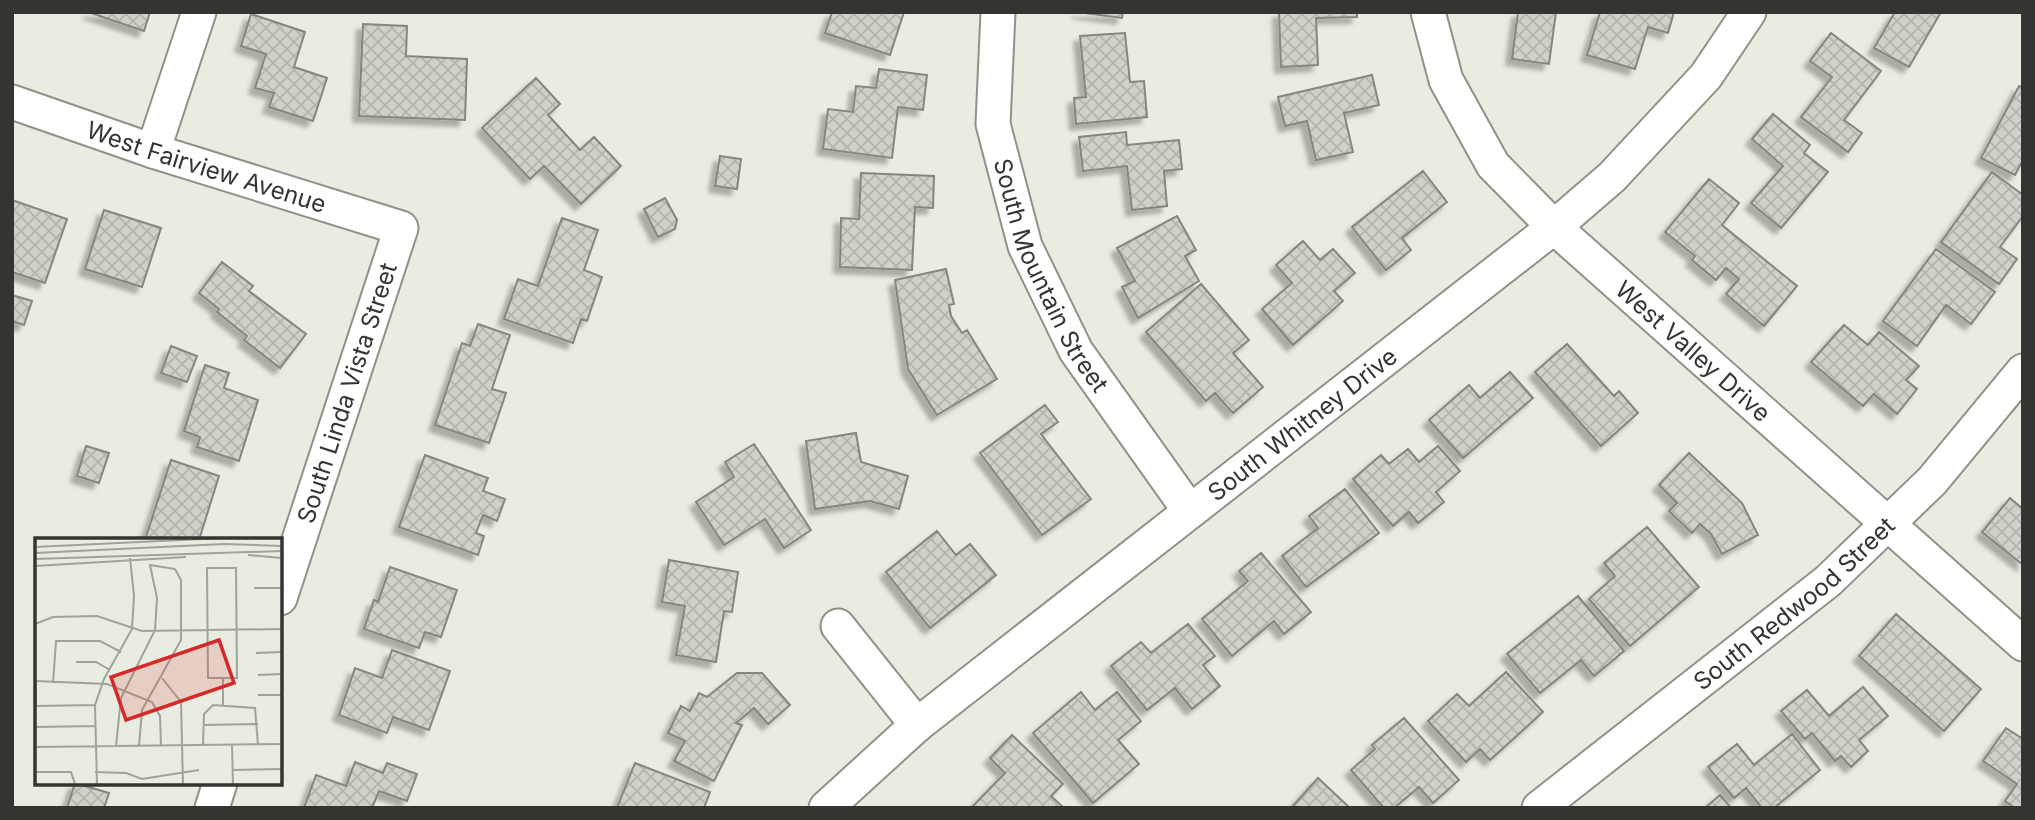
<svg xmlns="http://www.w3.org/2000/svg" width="2035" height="820" font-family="Inter,sans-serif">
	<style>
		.building { fill: url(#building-cross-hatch); stroke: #83877d; stroke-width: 2; filter: url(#shadow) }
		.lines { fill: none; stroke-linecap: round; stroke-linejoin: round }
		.minor-casing { stroke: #8f9288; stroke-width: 37 }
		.minor { stroke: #fff; stroke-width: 33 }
		.labels { text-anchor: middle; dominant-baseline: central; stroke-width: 5; stroke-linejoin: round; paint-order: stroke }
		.street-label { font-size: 24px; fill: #333531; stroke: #fff }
		.inset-road { fill: none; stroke: #a0a39b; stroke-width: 2 }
		.view { fill: #d62828; fill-opacity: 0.15; stroke: #d62828; stroke-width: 3.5 }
		.inset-edge { fill: none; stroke: #333531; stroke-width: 3.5 }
	</style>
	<defs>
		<pattern id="building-cross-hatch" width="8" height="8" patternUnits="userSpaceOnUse" patternTransform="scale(1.75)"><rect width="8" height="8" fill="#cfd2c8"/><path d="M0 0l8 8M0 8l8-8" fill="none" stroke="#b2b5ac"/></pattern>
		<filter id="shadow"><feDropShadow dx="-6" dy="6" stdDeviation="2" flood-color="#0004"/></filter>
	</defs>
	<rect width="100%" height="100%" fill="#e9ece1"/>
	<!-- building -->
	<path class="building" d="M88 12H150L144 31Z
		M832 12H904L890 55 825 33Z
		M1077 12H1123L1122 18Z
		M1279 12H1357V17L1316 18 1318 65 1281 67Z
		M1518 12H1556L1549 64 1512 59Z
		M1600 12H1674L1668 33 1648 27 1635 69 1587 55Z
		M1895 12H1941L1909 67 1874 48Z
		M251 14 305 32 294 67 327 78 313 121 269 107 274 93 255 88 266 54 241 46Z
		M363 24 407 26 406 56 467 59 465 120 359 116Z
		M1125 33 1130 82 1144 81 1147 117 1076 124 1074 98 1086 97 1080 36Z
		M1831 33 1881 71 1844 120 1862 133 1848 152 1801 117 1832 77 1810 61Z
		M879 69 927 75 923 110 898 107 892 158 823 149 828 109 853 112 856 86 876 88Z
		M1372 75 1379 105 1344 113 1353 152 1316 160 1307 121 1285 126 1278 97Z
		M536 78 560 104 548 115 580 150 594 137 621 166 581 204 544 166 530 179 482 128Z
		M2019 86 2023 88V160L2015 175 1981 158Z
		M1773 114 1810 145 1804 153 1828 172 1781 228 1751 203 1783 166 1752 139Z
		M1126 132 1127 145 1179 140 1182 169 1164 171 1167 206 1132 210 1127 166 1083 171 1079 137Z
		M720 156 741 159 737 189 715 186Z
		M1423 171 1447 202 1402 238 1411 250 1386 270 1352 227Z
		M1992 172 2023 195V216L2000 247 2017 259 1999 284 1941 242Z
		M861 173 934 176 933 208 915 207 912 270 840 267 841 218 859 219Z
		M1709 179 1739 203 1722 225 1797 286 1764 326 1726 294 1739 279 1726 268 1716 280 1692 260 1695 256 1665 232Z
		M665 198 677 220 675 229 658 237 644 209Z
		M12 200 67 219 45 283 12 272Z
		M104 210 161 228 142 287 85 269Z
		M1177 216 1196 250 1185 256 1199 281 1138 318 1122 287 1135 281 1117 248Z
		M562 218 598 230 584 270 602 277 587 321 581 319 573 343 504 319 518 279 538 286Z
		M1303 241 1320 260 1333 249 1355 273 1334 291 1343 301 1293 345 1262 309 1292 283 1276 265Z
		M1936 249 1995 292 1971 324 1946 305 1917 346 1883 321Z
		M222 262 253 286 249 291 306 334 280 368 244 340 247 336 217 312 219 309 199 293Z
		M946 269 954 304 949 305 951 316 962 333 967 330 997 379 937 415 908 369 895 280Z
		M1201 284 1249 340 1233 353 1263 387 1233 413 1215 393 1206 401 1146 332Z
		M12 295 32 301 24 325 12 321Z
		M478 324 510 335 492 389 506 393 489 443 435 425 462 343 470 346Z
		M1844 325 1868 345 1879 332 1919 366 1906 380 1917 389 1897 414 1874 394 1863 406 1811 362Z
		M1567 344 1614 396 1619 391 1638 413 1601 446 1535 372Z
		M171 346 197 356 187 382 161 373Z
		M205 365 229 373 224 388 258 400 239 461 197 447 200 437 184 431Z
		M1510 372 1533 398 1463 458 1429 420 1469 385 1480 398Z
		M1045 405 1058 422 1041 434 1091 499 1042 535 980 453Z
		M856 433 861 462 908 476 899 509 870 501 815 509 806 441Z
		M754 444 811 530 784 548 765 519 724 545 696 502 734 477 725 462Z
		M86 446 109 453 99 483 77 476Z
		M1438 446 1460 471 1436 492 1444 502 1418 523 1409 512 1393 526 1353 479 1381 455 1389 464 1408 449 1419 462Z
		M1689 453 1742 503 1758 535 1722 554 1711 534 1700 524 1692 533 1669 511 1677 503 1659 485Z
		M425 455 488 478 483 491 505 499 497 521 483 515 476 533 484 536 478 555 399 527Z
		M171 460 219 476 199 540H145Z
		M1345 489 1379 533 1306 587 1282 556 1318 528 1309 516Z
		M2010 498 2023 509V565L1982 532Z
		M1647 527 1699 587 1630 646 1589 599 1615 576 1604 563Z
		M937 531 956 555 970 544 996 575 930 628 886 572Z
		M1261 553 1311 612 1284 634 1274 621 1232 656 1202 619 1248 581 1239 571Z
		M669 560 738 572 732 612 724 611 716 662 676 655 685 606 662 602Z
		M390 567 457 590 441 637 425 632 419 648 364 629 374 600 378 602Z
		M1578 596 1624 651 1594 676 1581 660 1540 693 1507 654Z
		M1896 614 1981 689 1944 731 1859 656Z
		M1188 624 1215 656 1203 665 1220 686 1192 709 1175 688 1147 710 1111 666 1141 642 1151 653Z
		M392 650 450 671 429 730 393 717 387 733 339 715 355 668 382 678Z
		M1506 672 1543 712 1490 760 1480 749 1466 762 1428 721 1457 694 1469 706Z
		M737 673H762L790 705 768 724 754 708 736 723 742 725 714 781 674 761 685 741 668 733 681 706 690 711 699 693 707 697Z
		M1863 687 1888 716 1859 740 1868 751 1851 767 1841 756 1835 761 1812 733 1805 739 1781 711 1807 690 1829 716Z
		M1081 692 1095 710 1117 692 1141 721 1118 740 1139 764 1093 803 1033 733Z
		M1404 718 1459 780 1433 803 1419 787 1394 808H1384L1351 770 1375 749 1372 745Z
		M2006 728 2023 739V808H2015L2005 801 2017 784 1983 761Z
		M1792 734 1820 770 1774 808H1762L1746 788 1734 798 1708 767 1737 744 1754 765Z
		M1012 735 1063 784 1051 796 1064 808H971L1005 773 990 758Z
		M355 762 383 773 387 763 417 774 407 801 379 791 372 808H304L316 775 346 786Z
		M635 763 710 792 704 808H617Z
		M1318 778 1350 808H1291Z
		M75 783 109 793 104 808H67Z
		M1720 795 1731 808H1705Z"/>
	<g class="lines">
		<defs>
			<g id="minor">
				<path id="s1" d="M998 12 993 124 1025 246 1076 351 1189 510"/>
				<path id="s2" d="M1428 12 1446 80 1493 165 1554 227 2023 644"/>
				<path id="s3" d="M12 102 153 151 401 228 280 598"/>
				<path d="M153 151 199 12"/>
				<path d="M838 626 917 725"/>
				<path d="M212 808 220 783"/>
				<path id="s4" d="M826 808 917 725 1554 227 1612 177 1706 76 1749 12"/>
				<path id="s5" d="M1539 808 1828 581 1932 481 2023 371"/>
			</g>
		</defs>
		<!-- minor casing -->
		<use href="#minor" class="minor-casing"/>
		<!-- minor -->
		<use href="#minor" class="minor"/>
	</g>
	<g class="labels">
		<!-- street labels -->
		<g class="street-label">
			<text stroke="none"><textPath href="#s3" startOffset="205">West Fairview Avenue</textPath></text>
			<text stroke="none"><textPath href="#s1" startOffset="275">South Mountain Street</textPath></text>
			<text stroke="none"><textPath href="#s2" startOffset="441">West Valley Drive</textPath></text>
			<text transform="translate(347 393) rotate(-72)">South Linda Vista Street</text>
			<text stroke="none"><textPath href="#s4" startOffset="612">South Whitney Drive</textPath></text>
			<text stroke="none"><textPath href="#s5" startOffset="327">South Redwood Street</textPath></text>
		</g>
	</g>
	<!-- overview -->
	<g transform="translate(35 538)">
		<rect width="247" height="247" fill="#e9ece1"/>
		<path class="inset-road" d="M0 9 189 0M0 15 189 6 247 8M213 17 247 20M0 21 247 13M0 28 151 19M172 30H201L202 140H173ZM219 50H247M0 86 18 79 62 78 107 93 247 91M221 115 247 114M41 124H61L75 132M223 137 247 136M127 140 146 164 148 246M188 140V167M0 143 72 146 117 164 125 178 126 208M1 143V168L60 167M18 145 21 103H65L86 114M223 157H247M169 187 223 186M0 189 60 188M168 207 169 176 178 167 220 170 223 207M197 207 198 246M81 208 86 160 120 92 122 60 115 27 140 31M104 208 107 172 146 102V42L140 31M0 209 247 206M198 232 247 231M0 234H36L40 246M60 234 91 235 107 241 164 232M62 246 60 167 69 141 97 91 99 58 95 20"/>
		<path class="view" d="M184 102 199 145 91 182 76 139Z"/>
		<rect width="247" height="247" class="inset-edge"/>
	</g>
	<!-- border -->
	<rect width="2035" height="820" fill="none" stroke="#333531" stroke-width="28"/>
</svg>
